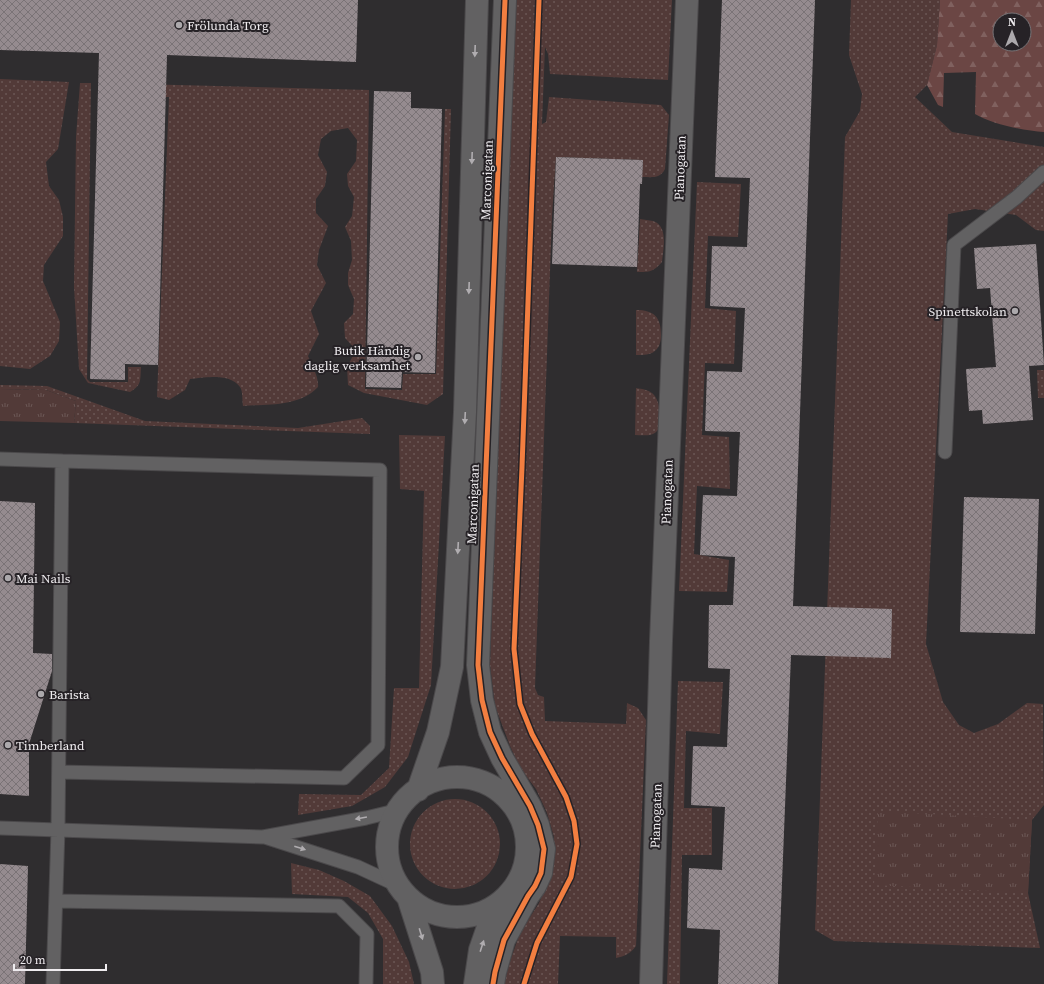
<svg xmlns="http://www.w3.org/2000/svg" width="1044" height="984" font-family="'Source Serif 4',serif">
	<style>
		.grass { fill: url(#grass-dots) }
		.forest { fill: url(#forest-firs); fill-rule: evenodd }
		.park { fill: url(#park-tufts) }
		.building { fill: url(#building-cross-hatch) }
		.lines { fill: none; stroke-linecap: round; stroke-linejoin: round }
		.lane-casing { stroke: #4b494b; stroke-width: 15 }
		.street-casing { stroke: #4b494b; stroke-width: 24 }
		.secondary-casing { stroke: #4b494b; stroke-width: 24 }
		.lane { stroke: #626162; stroke-width: 13 }
		.street { stroke: #626162; stroke-width: 22 }
		.secondary { stroke: #626162; stroke-width: 22 }
		.cycleway-casing { stroke: #262226; stroke-width: 8 }
		.cycleway { stroke: #f27e40; stroke-width: 5 }
		.oneway { fill: #b0adb0 }
		.poi-dot { fill: #aca9ac; stroke: #262226; stroke-width: 1.5 }
		.labels { text-anchor: middle; dominant-baseline: central; stroke-width: 4; stroke-linejoin: round; paint-order: stroke }
		.poi-label { font-size: 13px; fill: #efecef; stroke: #262226; text-anchor: start }
		.street-label { font-size: 13px; fill: #efecef; stroke: #262226 }
	</style>
	<defs>
		<pattern id="grass-dots" width="8" height="8" patternUnits="userSpaceOnUse"><rect width="8" height="8" fill="#523a38"/><path d="M2 2h.1M6 6h.1" fill="none" stroke="#6b5755" stroke-width="1.8" stroke-linecap="round"/></pattern>
		<pattern id="forest-firs" width="22" height="20" patternUnits="userSpaceOnUse"><rect width="22" height="20" fill="#6b4644"/><path d="M5 1l3.5 6h-7zM16 11l3.5 6h-7z" fill="#80615f"/></pattern>
		<pattern id="park-tufts" width="24" height="20" patternUnits="userSpaceOnUse"><rect width="24" height="20" fill="#523a38"/><path d="M3 7l-1-3M5 7V3M7 7l1-3M15 17l-1-3M17 17v-4M19 17l1-3" fill="none" stroke="#6b5755"/></pattern>
		<pattern id="building-cross-hatch" width="8" height="8" patternUnits="userSpaceOnUse"><rect width="8" height="8" fill="#958b8f"/><path d="M0 0l8 8M0 8l8-8" fill="none" stroke="#7a7376"/></pattern>
	</defs>
	<rect width="100%" height="100%" fill="#2f2d2f"/>
	<!-- grass -->
	<path class="grass" d="M515 0H672L668 80 550 74 548 54 545 47 542 124 546 122 549 97 661 105 669 115 665 169C660 179 652 177 642 177L643 160 556 157 552 216 535 688 538 695 544 697 545 721 626 724 627 703 638 708 646 720 636 946C630 954 625 956 616 958V937L560 936 558 984H504L509 964 520 933 539 903 549 878 554 837 547 813 536 789 520 768 510 746 495 706 490 665Z
		M851 0H940L937 45 927 85 915 97 952 132 1044 147V231L1036 230 1016 215 975 209 948 214 926 644 943 702 959 725 974 733 998 724 1027 703 1043 704 1044 805 1032 820 1028 893 1040 948 834 941 815 930 845 137 860 111 862 94 849 55Z
		M0 79 69 82 58 149 46 162 49 186 59 200 63 217V236L44 265 43 281 60 322 59 341 50 356 30 369 0 366Z
		M80 83H91L87 379 90 382H128V367H141C140 381 142 385 130 392L88 383 79 369 74 287 76 137Z
		M138 84 369 90 365 389 402 390 403 374H436L445 109H451L443 394 427 405 364 393 348 385 347 367 356 350 345 338 344 323 353 314 354 299 348 285V273L352 260 351 241 345 227 352 216 354 197 348 186 347 174 356 161 357 140 348 128 331 131 321 139 318 155 327 172 325 186 316 199V213L328 226 319 250 317 265 326 283 311 311 319 334 308 356C312 366 319 377 318 387 299 407 268 404 243 406 242 400 243 391 240 387 231 373 204 377 190 379L185 390 169 400 157 397 169 97H138Z
		M697 182 741 184 738 237 708 236 705 308 736 311 734 364 705 363 702 435 729 437 730 489 697 486 694 554 729 560 727 592 679 591Z
		M640 219C644 220 649 220 653 221 669 226 663 250 662 262 653 272 650 272 637 272Z
		M636 310C654 310 661 317 661 335 661 351 652 356 636 355Z
		M1037 370H1044V398H1038Z
		M0 385 47 386 145 421 298 428 362 418 370 426V434L74 423 76 401 46 390 0 389Z
		M636 388C642 389 650 390 654 395 660 401 663 425 657 431 652 437 642 435 635 435Z
		M399 435 445 436 431 685 408 757 385 787 352 806 298 815 299 794 361 795 389 768 394 688H419L424 491 400 489Z
		M678 681 723 682 720 734 686 731 684 808H712V855H682L680 984H667Z
		M410 844a45 45 0 1 1 90 0a45 45 0 1 1-90 0Z
		M291 863 319 870 344 881 370 896 392 926 409 962 414 984H383V939L368 913 348 897 292 894Z"/>
	<!-- forest -->
	<path class="forest" d="M940 0H1044V132C1024 131 992 124 975 114L976 72 944 73 943 107 938 105 927 85 937 45ZM1000 20H1024V44H1000Z"/>
	<!-- park -->
	<path class="park" d="M0 389 46 390 76 401 74 423 0 421Z
		M878 811 1032 820 1028 893 874 885Z"/>
	<!-- building -->
	<path class="building" d="M0 0H358L356 62 167 55 158 365 125 364V380L90 379 99 53 0 50Z
		M722 0H815L793 606 892 609 891 658 791 655 778 984H718L720 930 687 928 689 868 722 870 725 807 691 805 693 746 727 747 730 669 708 668 709 605H733L735 557 700 555 703 495 737 496 740 432 705 431 707 371 742 372 745 308 710 306 712 246 747 247 750 178 715 177Z
		M374 91 411 92V108L442 109 435 373 402 372 401 388 366 387Z
		M556 157 643 160 642 184H640L637 267 552 264Z
		M1036 244 1044 365 1029 366 1033 420 983 424 982 410 969 411 966 369 996 367 990 288 977 289 974 248Z
		M964 497 1039 499 1035 634 960 632Z
		M0 501 35 503 33 653 52 654V671L29 744V796L0 794Z
		M0 864 28 866 25 984H0Z"/>
	<g class="lines">
		<defs>
			<path id="lane" d="M945 452 954 245 1017 197 1044 172
				M0 459 62 461 58 829 53 984
				M59 772 344 778 378 745 380 470 62 461
				M0 828 263 837 366 818 399 810
				M265 837 358 867 399 886
				M56 901 339 906 367 934 366 984"/>
			<path id="street" d="M651 984 661 641 687 0"/>
			<path id="secondary" d="M387 847a70 70 0 1 1 140 0a70 70 0 1 1-140 0Z
				M418 790 438 732 452 667 465 412 477 0
				M408 897 432 972 433 984
				M475 984 480 950 487 930 505 902
				M493 984 495 972 504 940 528 896 535 886 541 873 544 849 538 825 530 806 502 758 490 732 482 700 478 665 505 0"/>
		</defs>
		<!-- lane casing -->
		<use href="#lane" class="lane-casing"/>
		<!-- street casing -->
		<use href="#street" class="street-casing"/>
		<!-- secondary casing -->
		<use href="#secondary" class="secondary-casing"/>
		<!-- lane -->
		<use href="#lane" class="lane"/>
		<!-- street -->
		<use href="#street" class="street"/>
		<!-- secondary -->
		<use href="#secondary" class="secondary"/>
		<defs>
			<path id="cycleway" d="M493 984 495 972 504 940 528 896 535 886 541 873 544 849 538 825 530 806 502 758 490 732 482 700 478 665 505 0
				M524 984 537 943 571 877 577 844 574 821 566 797 532 734 520 704 514 649 522 467 539 0"/>
		</defs>
		<!-- cycleway casing -->
		<use href="#cycleway" class="cycleway-casing"/>
		<!-- cycleway -->
		<use href="#cycleway" class="cycleway"/>
	</g>
	<!-- one-way arrows -->
	<defs><path id="oneway-solid" d="M-6-.8H1V-3.2L6.5 0L1 3.2V.8H-6Z"/></defs>
	<g class="oneway">
		<use href="#oneway-solid" transform="translate(475 51) rotate(92)"/>
		<use href="#oneway-solid" transform="translate(472 158) rotate(92)"/>
		<use href="#oneway-solid" transform="translate(469 288) rotate(92)"/>
		<use href="#oneway-solid" transform="translate(465 418) rotate(93)"/>
		<use href="#oneway-solid" transform="translate(458 548) rotate(93)"/>
		<use href="#oneway-solid" transform="translate(361 818) rotate(170)"/>
		<use href="#oneway-solid" transform="translate(300 848) rotate(18)"/>
		<use href="#oneway-solid" transform="translate(421 934) rotate(73)"/>
		<use href="#oneway-solid" transform="translate(482 946) rotate(-72)"/>
	</g>
	<!-- markers -->
	<g class="poi-dot">
		<circle cx="179" cy="25" r="4"/>
		<circle cx="1015" cy="311" r="4"/>
		<circle cx="418" cy="357" r="4"/>
		<circle cx="8" cy="578" r="4"/>
		<circle cx="41" cy="694" r="4"/>
		<circle cx="8" cy="745" r="4"/>
	</g>
	<g class="labels">
		<!-- poi labels -->
		<g class="poi-label">
			<text x="187" y="25">Frölunda Torg</text>
			<text x="1007" y="311" text-anchor="end">Spinettskolan</text>
			<text x="410" y="350" text-anchor="end">Butik Händig<tspan x="410" dy="15">daglig verksamhet</tspan></text>
			<text x="16" y="578">Mai Nails</text>
			<text x="49" y="694">Barista</text>
			<text x="16" y="745">Timberland</text>
		</g>
		<!-- street labels -->
		<g class="street-label">
			<text transform="translate(680 168) rotate(-88)">Pianogatan</text>
			<text transform="translate(487 180) rotate(-88)">Marconigatan</text>
			<text transform="translate(667 492) rotate(-88)">Pianogatan</text>
			<text transform="translate(473 504) rotate(-88)">Marconigatan</text>
			<text transform="translate(656 816) rotate(-88)">Pianogatan</text>
		</g>
	</g>
	<!-- north arrow -->
	<g transform="translate(1012 32)"><circle r="19" fill="#262226" stroke="#767376"/>
	<path d="M0-3L7 15L0 10L-7 15Z" fill="#aca9ac"/>
	<text y="-6" font-size="11" font-weight="bold" text-anchor="middle" fill="#efecef">N</text>
	</g>
	<!-- scale -->
	<path d="M14 964v6h92v-6" fill="none" stroke="#efecef" stroke-width="2"/>
	<text x="20" y="964" font-size="12" fill="#efecef" stroke="#262226" stroke-width="3" paint-order="stroke">20 m</text>
</svg>
